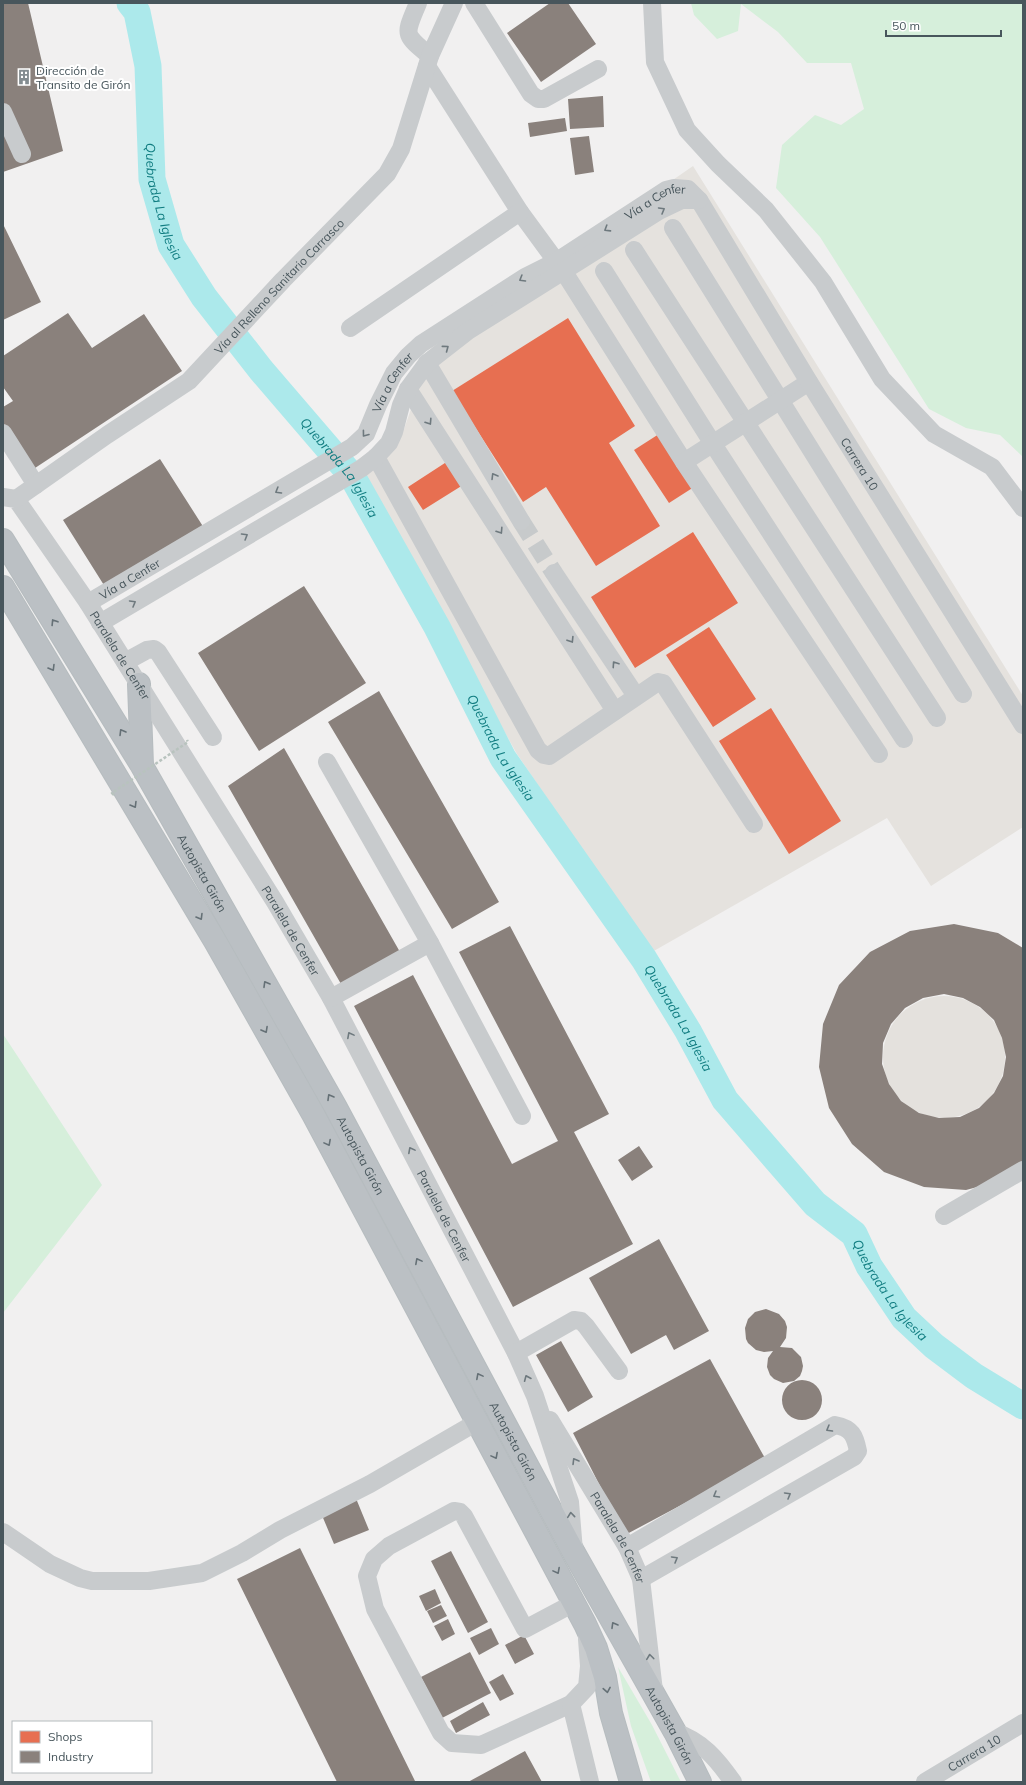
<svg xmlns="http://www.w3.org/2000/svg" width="1026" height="1785" font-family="Mulish,sans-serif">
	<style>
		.commercial { fill: #e5e2de }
		.green { fill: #d6efdb }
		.sand { fill: #e4e1dd }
		.shops { fill: #e76f51 }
		.industry { fill: #8a817c; fill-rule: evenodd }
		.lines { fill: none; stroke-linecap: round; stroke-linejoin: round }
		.river { stroke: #ace9eb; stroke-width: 27 }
		.minor-tunnel { stroke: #c7cacb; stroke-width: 18; stroke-dasharray: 18 9; stroke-linecap: butt }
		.highway-casing { stroke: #b6bcbf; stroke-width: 24 }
		.minor { stroke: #c8cbcd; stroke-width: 18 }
		.highway { stroke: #bbc0c4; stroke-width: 22 }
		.path-bridge { stroke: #b8c3be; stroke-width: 2.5; stroke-dasharray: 3 2; stroke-linecap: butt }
		.oneway { stroke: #6e797e }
		.oneway2 { stroke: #657076 }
		.labels { text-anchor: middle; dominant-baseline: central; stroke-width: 4; stroke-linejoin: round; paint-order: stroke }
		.poi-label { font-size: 12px; fill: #48565c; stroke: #fff; text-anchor: start }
		.street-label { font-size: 12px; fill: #48565c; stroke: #fff }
		.water-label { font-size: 13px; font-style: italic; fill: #117d81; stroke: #fff }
	</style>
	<rect width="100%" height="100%" fill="#f1f0f0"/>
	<!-- commercial -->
	<path class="commercial" d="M693 166 1023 696V827L931 886 887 818 652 952 517 754 354 462 404 429 433 346Z"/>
	<!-- green -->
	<path class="green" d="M691 3H1023V457L1000 435 966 428 929 409 820 237 776 188 782 145 815 115 841 125 864 109 851 63H807L778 32 741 4 738 31 717 39 694 15Z
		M3 1034 102 1185 3 1313Z
		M618 1667 652 1725 681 1782H651L631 1726Z"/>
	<!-- sand -->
	<path class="sand" d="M883 1057a61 61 0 1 1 122 0a61 61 0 1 1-122 0Z"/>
	<!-- shops -->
	<path class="shops" d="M568 318 635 426 609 443 660 526 596 566 546 487 523 502 452 391Z
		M659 434 694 487 669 503 634 450Z
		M448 461 463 485 423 510 408 487Z
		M693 532 738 603 635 668 591 597Z
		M709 627 756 699 713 727 666 655Z
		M771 708 841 821 789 854 719 741Z"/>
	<!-- industry -->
	<path class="industry" d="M3 3H28L63 151 3 172Z
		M550 3H568L596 44 541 82 507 33Z
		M603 96 604 127 570 129 568 99Z
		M565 118 567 131 530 137 528 123Z
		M589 136 594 172 575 175 570 138Z
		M3 224 41 302 3 320Z
		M68 313 92 348 144 314 182 371 32 470 3 426V407L13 401 3 387V356Z
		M160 459 204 528 107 590 63 520Z
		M304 586 366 683 259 751 198 653Z
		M379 691 499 902 452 929 328 722Z
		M284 748 400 952 341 984 228 786Z
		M954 924 998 933 1023 948V1168L1007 1179 966 1190 924 1187 884 1172 852 1144 829 1108 819 1067 823 1024 839 985 870 952 910 931ZM944 994 963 998 980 1007 994 1020 1002 1038 1006 1057 1003 1076 994 1093 979 1108 960 1117 939 1118 919 1113 901 1101 889 1084 882 1064 883 1043 891 1024 905 1008 923 998Z
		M510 926 609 1114 574 1132 633 1244 513 1307 354 1006 413 975 512 1164 558 1141 459 952Z
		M639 1146 653 1167 632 1181 618 1160Z
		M659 1239 709 1331 674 1350 666 1335 631 1354 589 1278Z
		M766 1309 779 1314 785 1321 787 1327 786 1338 780 1347 792 1348 801 1357 803 1366 802 1371 800 1376 794 1381 783 1383 774 1379 770 1375 767 1367 768 1358 773 1351 764 1352 756 1350 748 1343 746 1339 745 1328 748 1319 755 1312Z
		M561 1341 593 1397 568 1412 536 1355Z
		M710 1359 766 1460 625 1535 573 1433Z
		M782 1400a20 20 0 1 1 40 0a20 20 0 1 1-40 0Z
		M355 1496 369 1530 334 1544 321 1513Z
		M300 1548 415 1781 413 1782H337L237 1579Z
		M451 1551 488 1622 468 1633 431 1561Z
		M435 1589 441 1603 426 1611 419 1596Z
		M441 1605 447 1616 433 1623 427 1611Z
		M448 1619 455 1634 442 1641 434 1626Z
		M491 1628 499 1644 479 1655 470 1638Z
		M524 1635 534 1654 515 1664 505 1645Z
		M470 1652 491 1693 442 1718 421 1677Z
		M503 1674 514 1694 500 1701 489 1682Z
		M483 1702 490 1715 456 1733 450 1721Z
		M525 1751 542 1782H468Z"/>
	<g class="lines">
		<!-- river -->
		<path class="river" id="s1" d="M130 3 137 12 148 66 152 179 171 245 204 297 261 370 352 476 437 627 503 758 644 959 688 1031 725 1100 815 1204 854 1234 869 1266 904 1318 934 1346 974 1376 1023 1406"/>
		<!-- minor-tunnel -->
		<path class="minor-tunnel" d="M521 521 554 573"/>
		<defs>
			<g id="highway">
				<path id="s7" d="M3 540 142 766 335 1106 574 1553 675 1732 700 1782"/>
				<path d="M3 587 215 941 313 1114 585 1624 596 1648 605 1677 611 1713 631 1782"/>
				<path d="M139 684 142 765"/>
			</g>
		</defs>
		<!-- highway casing -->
		<use href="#highway" class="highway-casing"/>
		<!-- minor -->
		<g class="minor">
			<path d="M418 3C405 35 402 33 430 56"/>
			<path d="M474 3 531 94 538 99H544L598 69"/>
			<path d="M652 3 655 62 687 130 718 164 766 210 823 282 882 379 934 434 992 467 1023 508"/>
			<path d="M427 66 520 212 564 272 684 462 879 754"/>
			<path d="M3 112 22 154"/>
			<path d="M673 228 963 694"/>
			<path d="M634 250 937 718"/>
			<path d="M604 271 713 444 904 739"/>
			<path d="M350 328 520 212"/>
			<path d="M427 363 521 521"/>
			<path d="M408 389 615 711"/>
			<path d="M3 433 36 485"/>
			<path d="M376 457 538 750 544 755 549 756 658 682 663 683 754 824"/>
			<path d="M684 462 809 382"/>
			<path id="s2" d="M3 497 16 499 88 603 275 902 331 998 516 1353 535 1396 570 1502 574 1551"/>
			<path id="s3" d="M16 499 107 435 189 381 283 280 387 174 401 149 430 56 454 3"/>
			<path d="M554 573 636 696"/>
			<path id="s4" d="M88 603 352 447 366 434 378 405 394 373 408 356 421 344 525 277 557 261 666 190 674 188 688 189 699 200 809 382 1023 725"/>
			<path d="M100 623 362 468 376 457 389 443 394 432 401 405 408 389 427 363 468 331 659 211 682 200H699"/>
			<path d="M125 662 147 650 154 649 158 652 213 737"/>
			<path d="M327 762 430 943"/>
			<path d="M331 998 430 943 522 1116"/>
			<path d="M944 1216 1023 1170"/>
			<path d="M516 1353 574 1320 581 1321 586 1326 619 1371"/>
			<path id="s5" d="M550 1420 627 1547 641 1579 654 1691"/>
			<path d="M3 1532 50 1564 80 1578 92 1581H149L202 1573 242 1553 280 1530 370 1484 477 1422"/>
			<path d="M627 1547 835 1425C852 1428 855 1436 858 1451L854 1457 641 1579"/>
			<path d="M574 1603 525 1629 464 1516 460 1512 454 1511 389 1546 374 1559 367 1576 375 1609 441 1733 452 1743 481 1745 571 1704 587 1687 589 1666 587 1639"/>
			<path d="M571 1704 590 1782"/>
			<path d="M675 1732C702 1741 717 1759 733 1782"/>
			<path id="s6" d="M925 1782 1023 1723"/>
		</g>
		<!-- highway -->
		<use href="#highway" class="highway"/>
		<!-- path-bridge -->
		<path class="path-bridge" d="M114 795 112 793 188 742 187 740"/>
	</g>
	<!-- one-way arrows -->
	<defs><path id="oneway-chevron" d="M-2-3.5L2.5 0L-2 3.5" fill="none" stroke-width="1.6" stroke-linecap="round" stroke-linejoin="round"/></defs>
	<g class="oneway">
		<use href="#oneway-chevron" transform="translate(662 210) rotate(-30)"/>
		<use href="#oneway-chevron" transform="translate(607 229) rotate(148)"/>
		<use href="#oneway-chevron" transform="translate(522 279) rotate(149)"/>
		<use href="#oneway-chevron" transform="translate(446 348) rotate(-37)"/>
		<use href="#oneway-chevron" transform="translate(429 422) rotate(57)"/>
		<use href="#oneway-chevron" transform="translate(365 434) rotate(127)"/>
		<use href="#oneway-chevron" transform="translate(494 476) rotate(-121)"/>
		<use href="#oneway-chevron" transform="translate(278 491) rotate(149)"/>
		<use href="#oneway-chevron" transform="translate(500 531) rotate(57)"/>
		<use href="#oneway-chevron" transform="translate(245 536) rotate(-31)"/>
		<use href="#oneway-chevron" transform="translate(133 603) rotate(-30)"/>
		<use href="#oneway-chevron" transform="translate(571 640) rotate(58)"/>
		<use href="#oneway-chevron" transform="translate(615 664) rotate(-124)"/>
		<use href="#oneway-chevron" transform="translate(350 1035) rotate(-118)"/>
		<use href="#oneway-chevron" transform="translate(411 1150) rotate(-118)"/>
		<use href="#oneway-chevron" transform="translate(527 1378) rotate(-113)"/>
		<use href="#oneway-chevron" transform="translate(829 1429) rotate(150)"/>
		<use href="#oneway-chevron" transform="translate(575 1461) rotate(-121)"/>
		<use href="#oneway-chevron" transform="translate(716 1495) rotate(150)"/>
		<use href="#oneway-chevron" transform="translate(788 1495) rotate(-30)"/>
		<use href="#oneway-chevron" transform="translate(571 1515) rotate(-96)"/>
		<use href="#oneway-chevron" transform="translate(675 1559) rotate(-30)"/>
		<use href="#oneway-chevron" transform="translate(650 1657) rotate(-97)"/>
	</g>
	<g class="oneway2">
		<use href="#oneway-chevron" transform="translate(54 622) rotate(-122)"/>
		<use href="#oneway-chevron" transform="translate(52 668) rotate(59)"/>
		<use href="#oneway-chevron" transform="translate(122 732) rotate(-121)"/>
		<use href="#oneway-chevron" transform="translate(134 805) rotate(59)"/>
		<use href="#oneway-chevron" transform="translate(200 917) rotate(59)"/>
		<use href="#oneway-chevron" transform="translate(266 984) rotate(-120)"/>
		<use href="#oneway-chevron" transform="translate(265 1030) rotate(61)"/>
		<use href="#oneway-chevron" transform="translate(330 1097) rotate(-120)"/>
		<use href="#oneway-chevron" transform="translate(328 1143) rotate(62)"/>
		<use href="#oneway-chevron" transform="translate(418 1261) rotate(-118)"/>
		<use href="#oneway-chevron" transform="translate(479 1376) rotate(-118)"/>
		<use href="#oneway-chevron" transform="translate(495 1456) rotate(62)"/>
		<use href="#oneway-chevron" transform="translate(557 1571) rotate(62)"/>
		<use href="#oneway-chevron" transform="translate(614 1625) rotate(-120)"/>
		<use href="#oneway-chevron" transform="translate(607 1690) rotate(80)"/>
	</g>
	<!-- icons -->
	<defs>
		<symbol id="building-bare" viewBox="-9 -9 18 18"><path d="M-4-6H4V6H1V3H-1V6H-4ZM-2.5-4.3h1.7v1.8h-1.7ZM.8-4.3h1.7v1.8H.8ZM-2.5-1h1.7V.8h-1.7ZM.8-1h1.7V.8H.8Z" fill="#838c90" stroke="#fff" stroke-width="2.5" paint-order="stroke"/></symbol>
	</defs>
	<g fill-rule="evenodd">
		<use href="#building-bare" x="13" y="66" width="22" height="22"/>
	</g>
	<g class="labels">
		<!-- poi labels -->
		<g class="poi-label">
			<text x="36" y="70">Dirección de<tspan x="36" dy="14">Transito de Girón</tspan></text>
		</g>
		<!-- street labels -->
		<g class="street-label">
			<text stroke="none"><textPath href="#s4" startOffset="708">Vía a Cenfer</textPath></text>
			<text stroke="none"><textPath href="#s3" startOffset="340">Vía al Relleno Sanitario Carrasco</textPath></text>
			<text stroke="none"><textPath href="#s4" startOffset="384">Vía a Cenfer</textPath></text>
			<text stroke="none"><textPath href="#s4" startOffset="1069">Carrera 10</textPath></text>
			<text stroke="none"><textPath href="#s4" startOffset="48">Vía a Cenfer</textPath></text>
			<text stroke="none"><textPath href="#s2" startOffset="201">Paralela de Cenfer</textPath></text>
			<text stroke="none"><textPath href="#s7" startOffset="388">Autopista Girón</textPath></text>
			<text stroke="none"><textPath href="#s2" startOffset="525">Paralela de Cenfer</textPath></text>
			<text stroke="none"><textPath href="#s7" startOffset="712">Autopista Girón</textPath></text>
			<text stroke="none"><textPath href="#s2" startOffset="849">Paralela de Cenfer</textPath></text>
			<text stroke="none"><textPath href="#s7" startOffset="1036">Autopista Girón</textPath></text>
			<text stroke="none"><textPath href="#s5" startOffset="136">Paralela de Cenfer</textPath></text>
			<text stroke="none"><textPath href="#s7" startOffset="1360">Autopista Girón</textPath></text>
			<text stroke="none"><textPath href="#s6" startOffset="57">Carrera 10</textPath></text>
		</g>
		<!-- water labels -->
		<g class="water-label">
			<text stroke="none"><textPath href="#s1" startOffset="204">Quebrada La Iglesia</textPath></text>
			<text stroke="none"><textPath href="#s1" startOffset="528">Quebrada La Iglesia</textPath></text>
			<text stroke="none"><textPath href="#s1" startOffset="852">Quebrada La Iglesia</textPath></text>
			<text stroke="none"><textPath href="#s1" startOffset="1176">Quebrada La Iglesia</textPath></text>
			<text stroke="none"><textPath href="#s1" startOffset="1524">Quebrada La Iglesia</textPath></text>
		</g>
	</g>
	<!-- border -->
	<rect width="1026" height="1785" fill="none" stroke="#48565c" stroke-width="8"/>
	<!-- legend -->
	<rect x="12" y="1721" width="140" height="52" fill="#ffffff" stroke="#b6bbbe"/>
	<rect x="20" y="1731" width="20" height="12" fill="#e76f51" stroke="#b6bbbe"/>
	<text x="48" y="1741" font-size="12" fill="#48565c">Shops</text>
	<rect x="20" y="1751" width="20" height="12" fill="#8a817c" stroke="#b6bbbe"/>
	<text x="48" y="1761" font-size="12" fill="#48565c">Industry</text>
	<!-- scale -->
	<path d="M886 30v6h115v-6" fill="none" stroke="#48565c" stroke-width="2"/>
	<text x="892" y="30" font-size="12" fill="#48565c" stroke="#ffffff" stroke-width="3" paint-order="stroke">50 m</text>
</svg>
